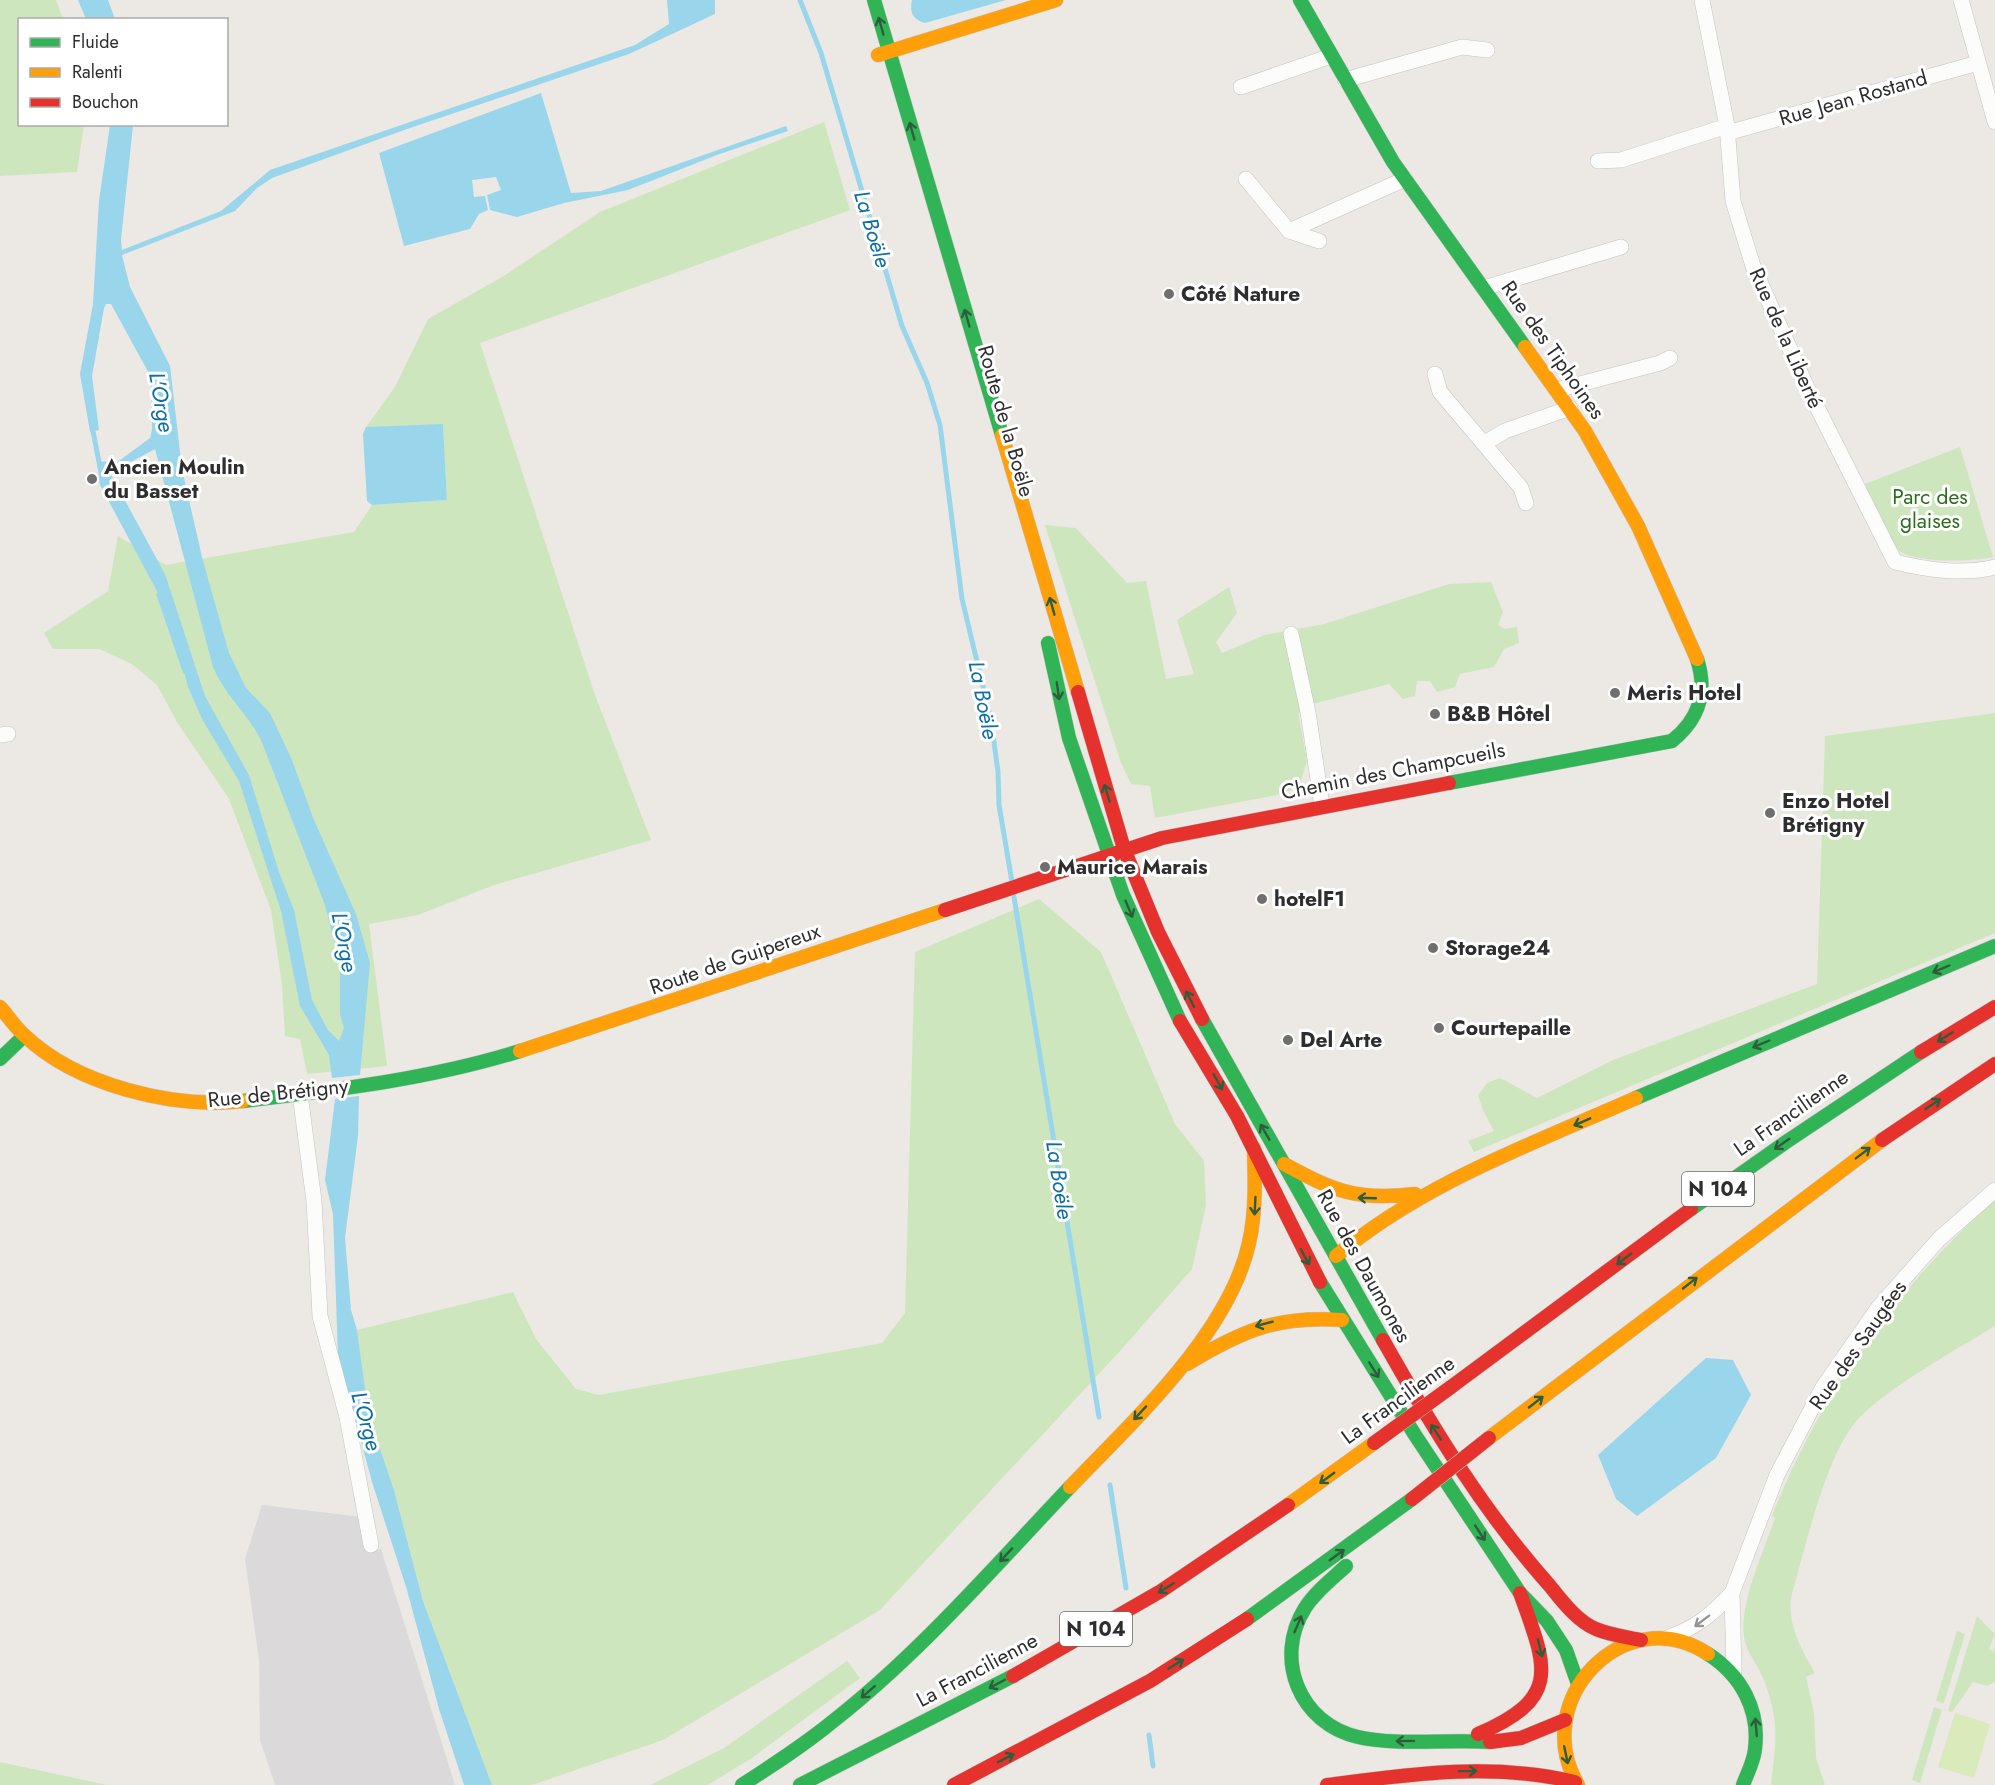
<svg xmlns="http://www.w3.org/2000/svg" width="1995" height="1785" font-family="Jost,sans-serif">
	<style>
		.industrial { fill: #dcd9db }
		.green { fill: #cee6be }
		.pitch { fill: #d9eabb }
		.water { fill: #99d6ec; fill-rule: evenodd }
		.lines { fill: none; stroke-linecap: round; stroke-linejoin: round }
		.stream { stroke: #99d6ec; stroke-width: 5 }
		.street-casing { stroke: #c5c4c5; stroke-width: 16 }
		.fast-casing { stroke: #c5c4c5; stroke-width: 15 }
		.slow-casing { stroke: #c5c4c5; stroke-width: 15 }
		.jam-casing { stroke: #c5c4c5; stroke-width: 15 }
		.street { stroke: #fcfcfb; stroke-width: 15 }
		.fast { stroke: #30b455; stroke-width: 14 }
		.slow { stroke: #ff9f0a; stroke-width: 14 }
		.jam { stroke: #e5322d; stroke-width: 14 }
		.jam-bridge-casing { stroke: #c6c5c4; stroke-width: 15; stroke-linecap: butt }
		.jam-bridge { stroke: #e5322d; stroke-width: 14 }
		.oneway { stroke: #2f5d3c }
		.oneway2 { stroke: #959594 }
		.poi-dot { fill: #706f6e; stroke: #fff; stroke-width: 2 }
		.labels { text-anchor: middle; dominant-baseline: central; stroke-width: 6; stroke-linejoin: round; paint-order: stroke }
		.shield { fill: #fff; stroke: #6d6d6d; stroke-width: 1.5 }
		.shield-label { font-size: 20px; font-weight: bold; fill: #2e2e2e }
		.street-label { font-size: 21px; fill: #2e2e2e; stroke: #fff }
		.poi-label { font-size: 21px; font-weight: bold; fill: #2e2e2e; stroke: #fff; text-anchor: start }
		.park-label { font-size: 21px; fill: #2c6e1b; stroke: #fff }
		.water-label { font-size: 22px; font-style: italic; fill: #0d6fa3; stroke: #fff }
	</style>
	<rect width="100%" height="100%" fill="#ece8e4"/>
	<!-- industrial -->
	<path class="industrial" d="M262 1505 362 1517 368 1551 381 1549 455 1785H275L260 1740 259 1660 245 1559Z"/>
	<!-- green -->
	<path class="green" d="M0 0H56L63 19 20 20V124L84 125 77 172 0 176Z
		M824 122 850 210 480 343 595 695 651 840 494 885 418 915 369 924 387 1066 307 1074 300 1039 285 1036 282 985 271 910 229 799 177 722 157 685 132 664 99 649H53L44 633 108 591 118 536 166 565 354 532 372 505 447 500 443 425 366 427 395 387 428 319 502 277 600 212Z
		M1960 447 1993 557C1973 562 1910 564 1896 548 1881 530 1874 505 1865 484Z
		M1045 525 1076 528 1127 583 1146 581 1166 679 1194 674 1177 620 1229 587 1237 613 1216 642 1222 653 1265 635 1324 624 1449 584 1491 582 1503 612 1498 625 1505 629 1517 627 1519 643 1504 649 1494 667 1460 674 1455 687 1437 692 1430 681H1417L1415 696 1403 699 1389 684 1313 704 1308 712 1298 713 1307 761 1299 787 1277 795 1155 818 1150 786 1131 784 1121 763Z
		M1995 713V933L1474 1152 1468 1141 1494 1131 1483 1110 1478 1095 1487 1083 1500 1078 1537 1098 1613 1060 1817 984 1825 736Z
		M1039 899 1101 952 1175 1124 1204 1161 1206 1205 1192 1269 1121 1350 880 1610 663 1740 532 1785H492L423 1601 394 1490 369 1416 357 1330 513 1292 536 1339 576 1389 599 1395 882 1343 905 1313 915 952Z
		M1995 1199V1326C1954 1351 1892 1385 1859 1418 1826 1452 1805 1550 1791 1597 1788 1627 1801 1648 1815 1673L1806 1677 1814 1713 1816 1758 1825 1785H1771C1776 1740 1780 1721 1763 1678 1757 1663 1746 1652 1744 1637 1739 1603 1764 1551 1775 1518L1772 1516C1821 1392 1897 1288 1995 1199Z
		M1977 1616 1995 1634 1989 1649 1993 1651 1995 1647V1682L1987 1686 1973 1682 1952 1712 1948 1711Z
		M1957 1631 1965 1634 1944 1703 1936 1701Z
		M847 1661 860 1678 752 1758 708 1785H650L724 1748Z
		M1934 1707 1942 1710 1920 1783 1912 1780Z
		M0 1762 107 1785H0Z"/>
	<!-- pitch -->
	<path class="pitch" d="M1955 1713 1990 1724 1974 1778 1938 1767Z"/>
	<!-- water -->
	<path class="water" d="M78 0H108L115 19H86Z
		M667 0H715V14L629 54 407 129 272 178 257 188 235 211 122 255 130 287 170 366 182 469 202 557 229 653 246 688 270 713 292 760 314 820 356 914 370 963 360 1075 332 1078 329 1055 300 1006 281 911 239 781 202 719 188 687 178 648 158 593 100 485 97 463 106 461 108 469 150 438 152 430 151 377 111 304H106L104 308 92 376 99 430 90 432 80 374 93 304 99 201 110 125H133L121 240 122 250 221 211 270 170 635 45 669 24ZM155 449 213 667C225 696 248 714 261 740L325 905 340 965V1014L344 1028 339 1041 328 1030 312 1000 294 910 279 872 249 775 205 696 165 574 110 473Z
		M912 0H1006L925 23C913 20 909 12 912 0Z
		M541 93 571 193 601 191 786 126 788 131 717 155 628 190 564 203 517 217 490 210 487 195 501 190 496 177 472 180 474 197 485 196 488 210 479 214 470 229 404 246 379 153Z
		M443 424 447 500 372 505 367 501 363 434 366 427Z
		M359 1096 358 1136 345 1238 351 1310 357 1330 369 1416 394 1490 423 1601 492 1785H464L439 1709 407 1590 372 1482 338 1356 333 1214 325 1180 335 1099Z
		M1706 1358 1733 1360 1751 1395 1716 1458 1637 1516 1616 1499 1598 1455Z"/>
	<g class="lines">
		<!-- stream -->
		<path class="stream" d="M800 0 821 53 902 326 927 383 940 425 962 599 991 720 998 772 999 805 1012 882
			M92 426 100 467
			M159 595 185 671
			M1013 891 1099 1417
			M1110 1485 1126 1588
			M1149 1735 1153 1766"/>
		<defs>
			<path id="street" d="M1702 0 1727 126 1733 201 1753 266 1805 383 1895 562C1928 570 1961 575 1995 567
				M1961 0 1995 122
				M1345 80 1462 47 1487 50
				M1241 87 1331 56
				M1727 133 1978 63
				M1598 161 1621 160 1727 126
				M1246 179 1289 231 1405 179
				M1289 231 1319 241
				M1484 288 1621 247
				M1435 374 1440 392 1521 488 1526 503
				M1557 390 1660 363 1670 358
				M1485 443 1505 431 1570 408
				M1291 634 1308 712 1322 806
				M0 735 8 734
				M300 1094 314 1201 320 1316 347 1417 371 1545
				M1667 1638C1697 1627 1710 1616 1732 1593
				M1734 1672 1732 1593 1777 1475 1823 1387 1878 1308 1939 1239 1995 1190"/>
			<path id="fast" d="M874 0 1002 435
				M1300 0 1393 162 1525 347
				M1048 643 1069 738 1123 895 1180 1021
				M1449 783 1672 741C1699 719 1708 693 1697 659
				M1202 1019 1383 1340
				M0 1059 24 1036
				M1636 1098 1995 946
				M243 1101C337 1090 430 1079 520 1051
				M1691 1209 1786 1142 1921 1052
				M1320 1282 1415 1435 1520 1593 1547 1621 1566 1650 1578 1684
				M1346 1566C1332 1579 1315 1592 1305 1608 1273 1659 1300 1724 1358 1737 1396 1746 1448 1739 1490 1742
				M1247 1619 1412 1499
				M1708 1654C1741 1675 1760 1710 1755 1749 1754 1761 1747 1774 1743 1785
				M742 1785C773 1765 804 1745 832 1722 920 1653 993 1568 1070 1487
				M800 1785 1013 1676"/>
			<path id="slow" d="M878 55 1056 0
				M1525 347 1585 431 1638 526 1697 659
				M1002 435 1078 692
				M0 1007C8 1016 15 1027 24 1035 76 1085 173 1109 243 1101
				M520 1051 945 910
				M1284 1164C1334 1191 1357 1201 1415 1194
				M1336 1256C1423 1183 1532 1144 1636 1098
				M1187 1364C1241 1331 1278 1315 1342 1320
				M1489 1438 1882 1140
				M1070 1487C1132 1422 1229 1334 1249 1243 1256 1212 1255 1180 1254 1148
				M1288 1505 1374 1443
				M1578 1785C1528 1700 1625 1599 1708 1654"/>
			<path id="jam" d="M1078 692 1124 849 1158 932 1202 1019
				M945 910 1162 838 1449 783
				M1180 1021 1237 1116 1320 1282
				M1921 1052 1995 1007
				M1882 1140 1995 1064
				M1383 1340C1432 1427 1483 1511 1550 1586 1562 1601 1578 1622 1596 1629 1610 1635 1627 1637 1641 1640
				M1451 1387 1691 1209
				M1013 1676 1161 1591 1288 1505
				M1478 1734C1562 1698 1547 1668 1520 1593
				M1490 1742 1521 1738 1565 1720
				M954 1785 1150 1681 1247 1619
				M1327 1785C1410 1774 1492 1762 1575 1782"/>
		</defs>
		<!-- street casing -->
		<use href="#street" class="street-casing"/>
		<!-- fast casing -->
		<use href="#fast" class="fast-casing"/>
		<!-- slow casing -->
		<use href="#slow" class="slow-casing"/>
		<!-- jam casing -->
		<use href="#jam" class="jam-casing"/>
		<!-- street -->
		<use href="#street" class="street"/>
		<!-- fast -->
		<use href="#fast" class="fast"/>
		<!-- slow -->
		<use href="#slow" class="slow"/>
		<!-- jam -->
		<use href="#jam" class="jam"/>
		<defs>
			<path id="jam-bridge" d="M1374 1443 1451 1387
				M1412 1499 1489 1438"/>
		</defs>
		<!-- jam-bridge casing -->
		<use href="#jam-bridge" class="jam-bridge-casing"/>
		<!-- jam-bridge -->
		<use href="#jam-bridge" class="jam-bridge"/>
	</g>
	<!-- one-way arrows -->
	<defs><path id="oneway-shaft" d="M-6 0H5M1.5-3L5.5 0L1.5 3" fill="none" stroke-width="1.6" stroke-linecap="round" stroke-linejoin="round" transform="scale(1.5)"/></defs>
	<g class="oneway">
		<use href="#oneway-shaft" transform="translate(881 26) rotate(-106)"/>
		<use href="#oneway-shaft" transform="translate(912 131) rotate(-106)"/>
		<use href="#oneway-shaft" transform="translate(967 318) rotate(-106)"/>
		<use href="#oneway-shaft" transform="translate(1052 606) rotate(-106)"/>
		<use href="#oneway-shaft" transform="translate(1058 691) rotate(82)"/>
		<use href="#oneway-shaft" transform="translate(1107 793) rotate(-107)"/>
		<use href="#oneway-shaft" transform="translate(1129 909) rotate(67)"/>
		<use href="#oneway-shaft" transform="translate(1941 969) rotate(157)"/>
		<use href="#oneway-shaft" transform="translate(1190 999) rotate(-117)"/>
		<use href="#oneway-shaft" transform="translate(1945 1037) rotate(148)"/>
		<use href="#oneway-shaft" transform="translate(1761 1044) rotate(157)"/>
		<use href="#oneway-shaft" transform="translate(1218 1082) rotate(61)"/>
		<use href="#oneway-shaft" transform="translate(1933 1104) rotate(-34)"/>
		<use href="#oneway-shaft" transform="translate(1582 1122) rotate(156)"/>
		<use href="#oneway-shaft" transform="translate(1265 1132) rotate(-120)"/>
		<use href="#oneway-shaft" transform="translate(1782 1144) rotate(145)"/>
		<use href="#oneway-shaft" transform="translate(1863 1153) rotate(-37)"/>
		<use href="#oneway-shaft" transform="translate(1367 1198) rotate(-178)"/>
		<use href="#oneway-shaft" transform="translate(1255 1206) rotate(93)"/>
		<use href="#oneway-shaft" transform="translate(1305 1257) rotate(62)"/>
		<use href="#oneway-shaft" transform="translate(1624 1259) rotate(143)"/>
		<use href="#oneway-shaft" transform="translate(1690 1283) rotate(-38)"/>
		<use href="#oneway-shaft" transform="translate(1264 1324) rotate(165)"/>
		<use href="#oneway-shaft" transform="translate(1374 1370) rotate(58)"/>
		<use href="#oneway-shaft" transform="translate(1536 1402) rotate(-38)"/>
		<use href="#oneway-shaft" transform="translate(1140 1413) rotate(133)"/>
		<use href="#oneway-shaft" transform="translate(1436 1432) rotate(-123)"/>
		<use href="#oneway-shaft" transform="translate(1327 1478) rotate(144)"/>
		<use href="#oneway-shaft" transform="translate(1480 1533) rotate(57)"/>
		<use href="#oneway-shaft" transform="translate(1006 1555) rotate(133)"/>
		<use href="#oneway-shaft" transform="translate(1337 1555) rotate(-36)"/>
		<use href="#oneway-shaft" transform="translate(1166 1588) rotate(148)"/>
		<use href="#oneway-shaft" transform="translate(1298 1624) rotate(-67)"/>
		<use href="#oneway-shaft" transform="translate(1540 1648) rotate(76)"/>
		<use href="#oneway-shaft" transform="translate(1176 1664) rotate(-32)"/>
		<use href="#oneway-shaft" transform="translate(997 1684) rotate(152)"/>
		<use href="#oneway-shaft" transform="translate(868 1692) rotate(139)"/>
		<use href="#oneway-shaft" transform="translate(1756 1727) rotate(-95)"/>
		<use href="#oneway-shaft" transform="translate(1405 1741) rotate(179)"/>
		<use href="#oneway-shaft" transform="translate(1566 1755) rotate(78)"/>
		<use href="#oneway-shaft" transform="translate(1006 1758) rotate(-27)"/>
		<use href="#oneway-shaft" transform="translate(1468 1771) rotate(-1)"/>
	</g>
	<use class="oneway2" href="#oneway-shaft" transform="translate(1702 1621) rotate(143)"/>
	<!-- markers -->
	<g class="poi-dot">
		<circle cx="1169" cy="294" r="6"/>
		<circle cx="92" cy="479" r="6"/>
		<circle cx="1615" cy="693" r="6"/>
		<circle cx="1435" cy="714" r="6"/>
		<circle cx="1770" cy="813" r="6"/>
		<circle cx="1045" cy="867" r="6"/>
		<circle cx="1262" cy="899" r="6"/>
		<circle cx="1433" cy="948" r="6"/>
		<circle cx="1439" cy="1028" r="6"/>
		<circle cx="1288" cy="1040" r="6"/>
	</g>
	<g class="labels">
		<!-- shield labels -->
		<g class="shield">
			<rect x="1682" y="1172" width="72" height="34" rx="4.5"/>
			<rect x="1060" y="1612" width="72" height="34" rx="4.5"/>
		</g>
		<g class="shield-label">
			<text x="1718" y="1189">N 104</text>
			<text x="1096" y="1629">N 104</text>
		</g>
		<!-- street labels -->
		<g class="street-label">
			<text transform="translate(1853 98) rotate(-16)">Rue Jean Rostand</text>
			<text transform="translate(1786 338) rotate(66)">Rue de la Liberté</text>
			<text transform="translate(1553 350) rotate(55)">Rue des Tiphoines</text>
			<text transform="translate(1006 421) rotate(74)">Route de la Boële</text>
			<text transform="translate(1393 771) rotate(-11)">Chemin des Champcueils</text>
			<text transform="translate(735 959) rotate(-19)">Route de Guipereux</text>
			<text transform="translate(278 1093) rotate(-6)">Rue de Brétigny</text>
			<text transform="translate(1791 1113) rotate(-35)">La Francilienne</text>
			<text transform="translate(1364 1266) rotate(61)">Rue des Daumones</text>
			<text transform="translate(1858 1345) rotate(-55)">Rue des Saugées</text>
			<text transform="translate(1398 1400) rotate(-36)">La Francilienne</text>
			<text transform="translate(977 1670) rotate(-28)">La Francilienne</text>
		</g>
		<!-- poi labels -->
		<g class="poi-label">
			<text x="1181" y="294">Côté Nature</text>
			<text x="104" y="467">Ancien Moulin<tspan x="104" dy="24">du Basset</tspan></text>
			<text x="1627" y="693">Meris Hotel</text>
			<text x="1447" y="714">B&amp;B Hôtel</text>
			<text x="1782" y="801">Enzo Hotel<tspan x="1782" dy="24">Brétigny</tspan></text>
			<text x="1057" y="867">Maurice Marais</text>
			<text x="1274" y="899">hotelF1</text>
			<text x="1445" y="948">Storage24</text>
			<text x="1451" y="1028">Courtepaille</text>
			<text x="1300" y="1040">Del Arte</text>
		</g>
		<!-- park labels -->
		<g class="park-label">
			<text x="1930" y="497">Parc des<tspan x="1930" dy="24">glaises</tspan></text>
		</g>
		<!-- water labels -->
		<g class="water-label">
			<text transform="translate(873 229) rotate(73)">La Boële</text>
			<text transform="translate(162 402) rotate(80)">L'Orge</text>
			<text transform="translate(984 700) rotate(79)">La Boële</text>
			<text transform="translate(345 942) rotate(79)">L'Orge</text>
			<text transform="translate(1060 1180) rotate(81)">La Boële</text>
			<text transform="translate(367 1421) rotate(74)">L'Orge</text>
		</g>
	</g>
	<!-- legend -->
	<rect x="18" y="18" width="210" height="108" fill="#ffffff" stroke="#ababab" stroke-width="1.5"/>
	<rect x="30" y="38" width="30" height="9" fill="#30b455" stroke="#ababab" stroke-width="1.5"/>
	<text x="72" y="48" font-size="18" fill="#2e2e2e">Fluide</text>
	<rect x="30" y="68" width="30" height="9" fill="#ff9f0a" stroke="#ababab" stroke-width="1.5"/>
	<text x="72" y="78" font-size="18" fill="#2e2e2e">Ralenti</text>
	<rect x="30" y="98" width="30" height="9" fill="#e5322d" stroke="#ababab" stroke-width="1.5"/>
	<text x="72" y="108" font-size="18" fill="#2e2e2e">Bouchon</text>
</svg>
